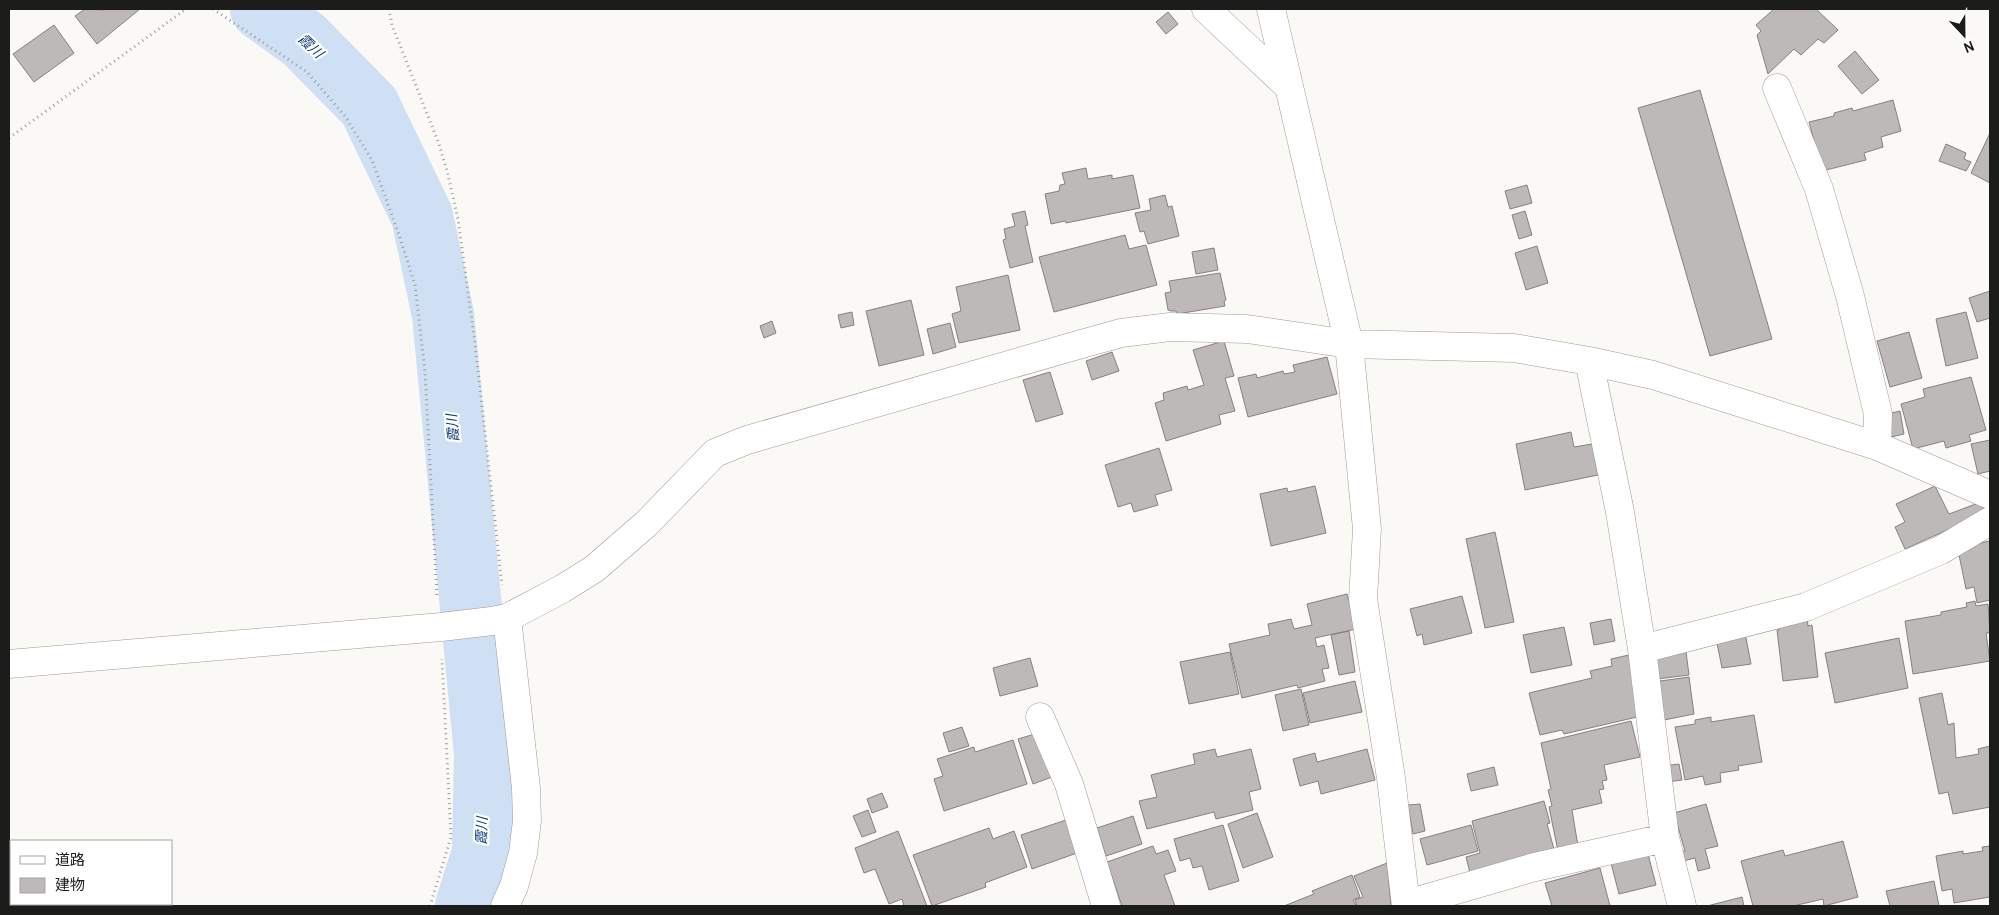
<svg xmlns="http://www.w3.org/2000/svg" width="1999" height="915" font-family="Overpass,'Noto Sans JP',sans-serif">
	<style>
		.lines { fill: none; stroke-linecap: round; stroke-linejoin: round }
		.river { stroke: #cfdff4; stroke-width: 62 }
		.building { fill: #bdb9b9; stroke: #848180 }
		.minor-casing { stroke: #9c9b98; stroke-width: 29 }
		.path { stroke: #9d9c9a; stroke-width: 3; stroke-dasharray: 1 4; stroke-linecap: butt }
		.minor { stroke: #fff; stroke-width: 28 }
		.labels { text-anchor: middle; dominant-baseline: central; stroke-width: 4.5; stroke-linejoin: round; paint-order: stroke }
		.water-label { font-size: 14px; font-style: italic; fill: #083b78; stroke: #fff }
	</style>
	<rect width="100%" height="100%" fill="#fbf9f6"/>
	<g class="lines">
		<!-- river -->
		<path class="river" d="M261 9 304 40 369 106 422 216 443 315 485 754 483 852 466 906"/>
	</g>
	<!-- building -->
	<path class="building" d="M85 9 103 10 105 9H140L97 44 75 16Z
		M1774 9H1816L1838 30 1824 43 1818 39 1801 55 1794 49 1768 74 1757 35 1761 31 1756 25Z
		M1168 12 1178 24 1166 34 1156 22Z
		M54 25 74 53 34 82 13 54Z
		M1855 51 1879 80 1862 94 1838 66Z
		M1700 90 1772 339 1710 356 1638 108Z
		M1893 100 1901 131 1881 137 1883 147 1864 153 1866 160 1822 171 1809 122 1834 116V113L1852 108 1853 111Z
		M1990 133V183L1971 173Z
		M1946 144 1966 153 1964 159 1971 162 1966 171 1939 161Z
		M1086 168 1088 179 1112 175V179L1133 175 1140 208 1066 223 1065 221 1051 224 1045 194 1059 191 1060 185 1065 184 1062 173Z
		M1527 185 1532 203 1510 209 1505 191Z
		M1165 195 1168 207 1172 206 1179 236 1148 244 1144 231 1140 232 1135 213 1151 210 1149 199Z
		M1025 211 1028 225 1025 226 1033 262 1010 268 1003 240 1006 239 1004 229 1015 226 1012 214Z
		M1525 211 1532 235 1519 239 1512 215Z
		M1125 235 1129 249 1146 245 1157 285 1054 312 1039 257Z
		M1537 246 1548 283 1526 290 1515 253Z
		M1214 248 1218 270 1196 274 1192 252Z
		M1220 273 1226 300 1224 301 1225 306 1177 314 1176 311H1171L1168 310 1165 293 1171 292 1169 281Z
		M1008 275 1020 330 959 343 952 314 961 311 956 287Z
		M1990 291V318L1977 322 1969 298Z
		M911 300 924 355 879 366 866 311Z
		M852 312 854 325 841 328 838 315Z
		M1966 312 1978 358 1946 366 1936 319Z
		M772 321 776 333 764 338 760 326Z
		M950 323 956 347 933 354 927 329Z
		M1909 332 1922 378 1890 387 1877 341Z
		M1224 341 1234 376 1225 378 1235 411 1219 415 1221 424 1166 441 1155 403 1164 400 1163 393 1187 386 1188 390 1204 385 1193 350Z
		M1112 352 1119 371 1092 380 1086 361Z
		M1327 357 1337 394 1248 417 1238 378 1256 374 1257 378 1283 371 1284 374 1295 372 1293 365Z
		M1050 372 1063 414 1036 422 1023 380Z
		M1971 377 1986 430 1969 435 1971 441 1946 448 1944 441 1913 449 1901 404 1925 397 1923 389Z
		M1900 411 1904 434 1891 437 1887 414Z
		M1571 432 1574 447 1592 444 1598 475 1525 490 1516 444Z
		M1990 440V471L1978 474 1971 444Z
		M1159 448 1172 490 1155 495 1158 505 1134 512 1131 503 1118 507 1105 465Z
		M1315 486 1326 533 1271 546 1260 494 1287 488 1288 492Z
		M1935 486 1949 514 1981 502 1985 513 1905 549 1895 527 1905 522 1896 504Z
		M1495 532 1514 622 1485 628 1466 539Z
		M1990 541V600L1977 603 1974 587 1966 589 1958 550 1965 546Z
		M1347 594 1356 629 1315 638 1317 647 1324 645 1329 668 1322 669 1325 681 1298 688 1297 685 1242 698 1229 644 1270 635 1268 624 1291 619 1294 629 1312 625 1307 604Z
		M1462 596 1472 633 1424 645 1422 634 1417 636 1410 609Z
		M1975 601 1976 606 1988 604 1990 633H1986L1990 661 1913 674 1905 621 1941 615V612L1967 607 1966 603Z
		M1807 616 1808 626 1812 625 1818 677 1783 681 1777 630H1779L1778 625Z
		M1611 619 1615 641 1594 645 1590 623Z
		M1564 627 1572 665 1531 673 1523 635Z
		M1349 631 1355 672 1339 675 1331 635Z
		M1745 633 1751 664 1722 668 1716 638Z
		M1899 638 1908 688 1835 703 1825 653Z
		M1230 652 1239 694 1189 704 1180 662Z
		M1686 652 1689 675 1657 679 1654 656Z
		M1629 655 1637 717 1564 734 1562 730 1540 735 1529 693 1592 678 1590 671 1612 666 1611 659Z
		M1030 658 1038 686 1000 696 993 668Z
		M1689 677 1694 714 1659 721 1653 682Z
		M1355 681 1362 712 1310 723 1303 693Z
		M1301 689 1309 725 1283 731 1275 695Z
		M1942 693 1948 725 1954 723 1956 758 1979 754 1978 749 1990 746V807L1953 814 1948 792 1939 794 1919 698Z
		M1754 715 1762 762 1738 766 1739 770 1720 773 1721 782 1705 785 1703 776 1685 780 1675 727 1695 724V720L1711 717V722Z
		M1631 721 1640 757 1604 765 1607 780 1602 781 1604 789 1599 790 1602 803 1572 810 1578 846 1558 851 1549 807 1552 806 1548 790 1551 789 1541 743Z
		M962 727 969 746 949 752 943 733Z
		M1038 733 1052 777 1033 784 1018 739Z
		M1013 740 1027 784 944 811 934 779 943 776 937 759 974 747 975 752Z
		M1215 749 1217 757 1251 749 1261 789 1249 792 1253 810 1216 819 1214 812 1147 829 1139 801 1157 797 1151 775 1195 764 1193 754Z
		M1367 749 1375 780 1321 794 1318 781 1300 786 1293 759 1315 753 1317 762Z
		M1679 764 1682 780 1667 782 1664 766Z
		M1494 767 1498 785 1471 791 1467 774Z
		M882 793 888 807 872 813 867 799Z
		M1544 801 1550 823 1547 824 1554 849 1471 877 1466 857 1480 853 1472 821Z
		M1420 804 1425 831 1413 834 1408 805Z
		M1706 804 1718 846 1705 849 1710 868 1698 871 1695 858 1683 861 1680 852 1685 851 1674 813Z
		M868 810 876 832 862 837 853 816Z
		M1257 813 1273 857 1243 868 1228 824Z
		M1133 816 1142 844 1106 856 1097 828Z
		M1066 820 1077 853 1032 869 1021 835Z
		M1223 825 1239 881 1209 890 1202 866 1193 868 1190 858 1180 861 1174 839Z
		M1471 825 1478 851 1427 865 1420 839Z
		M989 828 993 839 1014 831 1027 867 985 883 986 887 932 906 913 855Z
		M898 831 927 906H904L902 899 889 904 875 869 864 873 855 848Z
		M1843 841 1858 897 1824 906 1823 899 1793 906H1753L1741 861 1783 850 1785 856Z
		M1153 846 1156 854 1168 850 1176 871 1164 875 1175 906H1122L1107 862Z
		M1990 846V897L1954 903 1952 889 1942 891 1936 856 1963 851V854L1983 851 1982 847Z
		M1648 854 1656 885 1619 894 1611 863Z
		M1387 863 1391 906H1357L1355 900 1363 897 1354 876Z
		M1600 868 1610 906H1552L1545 883Z
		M1352 875 1360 897 1353 900 1356 906H1284L1314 894 1312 891Z
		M1934 881 1939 906H1890L1886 891Z
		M1742 897 1744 906H1707Z"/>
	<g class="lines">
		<defs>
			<path id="minor" d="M1206 9 1289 87
				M1271 9 1349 344 1367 529 1363 599 1391 778 1406 906
				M1777 88 1819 189 1850 296 1878 414 1877 446
				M1589 361 1620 512 1642 649 1665 838 1682 906
				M1642 649 1806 607 1941 550 1990 521
				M9 664 441 627 492 621 507 618 562 589 594 569 646 524 715 453 747 440 1078 345 1121 333 1170 327 1247 329 1349 344 1514 348 1589 361 1653 375 1877 446 1990 495
				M1040 717 1069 784 1106 906
				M505 906 514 886 523 853 527 821 526 788 507 618
				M1416 906 1421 900 1535 867 1665 838"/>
		</defs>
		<!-- minor casing -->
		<use href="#minor" class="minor-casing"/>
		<!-- path -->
		<path class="path" d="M213 9 307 72 345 116 372 160 399 235 415 285 425 372 437 596
			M389 9 392 25 439 144 447 171 458 219 475 343 502 585
			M9 138 186 9
			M430 906 451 837 442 659"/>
		<!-- minor -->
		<use href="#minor" class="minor"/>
	</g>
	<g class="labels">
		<!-- water labels -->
		<g class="water-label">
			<text transform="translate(310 47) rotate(43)">霞川</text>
			<text transform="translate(454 428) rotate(-95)">霞川</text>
			<text transform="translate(483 831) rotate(-88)">霞川</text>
		</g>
	</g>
	<!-- border -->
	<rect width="1999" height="915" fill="none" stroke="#1c1c1b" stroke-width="20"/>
	<!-- legend -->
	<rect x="10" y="840" width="162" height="65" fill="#ffffff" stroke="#a4a4a4"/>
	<rect x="20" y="856" width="25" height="8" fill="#ffffff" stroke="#a4a4a4"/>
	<text x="55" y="865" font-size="15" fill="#1c1c1b">道路</text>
	<rect x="20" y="878" width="25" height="15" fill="#bdb9b9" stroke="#a4a4a4"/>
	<text x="55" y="890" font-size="15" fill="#1c1c1b">建物</text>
	<!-- north arrow -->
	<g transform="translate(1964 35) rotate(158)" stroke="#ffffff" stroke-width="4" paint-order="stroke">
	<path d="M0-4L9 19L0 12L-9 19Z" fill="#1c1c1b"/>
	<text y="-8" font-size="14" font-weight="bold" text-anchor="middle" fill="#1c1c1b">N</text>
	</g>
</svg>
